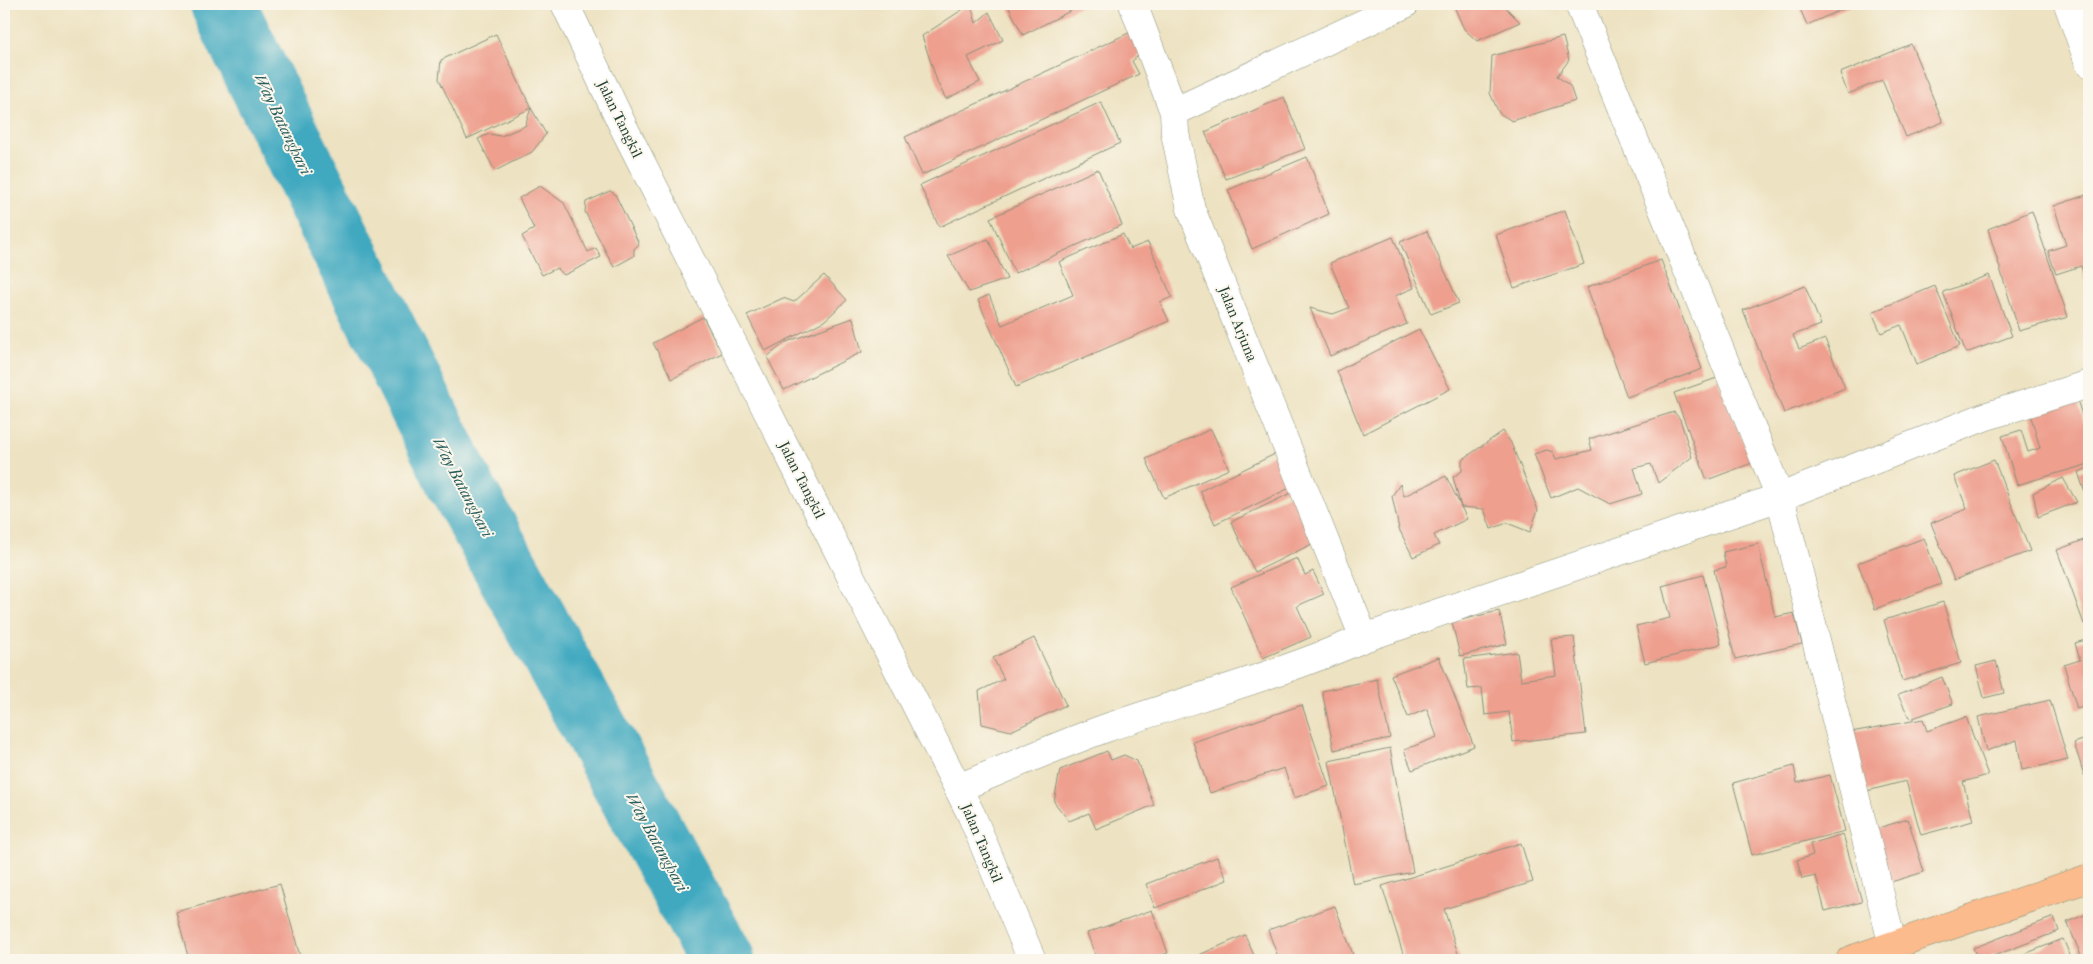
<svg xmlns="http://www.w3.org/2000/svg" width="2093" height="964" font-family="'IM FELL French Canon',serif">
	<style>
		.lines { fill: none; stroke-linecap: round; stroke-linejoin: round }
		.river { stroke: #40a9c0; stroke-width: 66 }
		.building { fill: #ee9f8e }
		.minor-casing { stroke: #86907a; stroke-width: 29 }
		.major-casing { stroke: #86907a; stroke-width: 29 }
		.minor { stroke: #fff; stroke-width: 28 }
		.major { stroke: #fbbb8c; stroke-width: 28 }
		.labels { text-anchor: middle; dominant-baseline: central; stroke-width: 4; stroke-linejoin: round; paint-order: stroke }
		.street-label { font-size: 15px; fill: #1f3d34; stroke: #fbf7ec }
		.water-label { font-size: 16px; font-style: italic; fill: #295d5e; stroke: #fbf7ec }
	</style>
	<rect width="100%" height="100%" fill="#fbf7ec"/>
	<filter id="ink" filterUnits="userSpaceOnUse"><feTurbulence type="fractalNoise" baseFrequency=".02" numOctaves="2"/><feDisplacementMap in="SourceGraphic" scale="10" xChannelSelector="R" yChannelSelector="G"/><feConvolveMatrix kernelMatrix="1 2 1 2 8 2 1 2 1" color-interpolation-filters="sRGB"/></filter>
	<filter id="wash" filterUnits="userSpaceOnUse"><feTurbulence type="fractalNoise" baseFrequency=".0096" numOctaves="4" result="noise"/><feDisplacementMap in="SourceGraphic" scale="20" xChannelSelector="R" yChannelSelector="G"/><feGaussianBlur stdDeviation="1.12" result="paint"/><feColorMatrix in="noise" values="0 0 0 0 0 0 0 0 0 0 0 0 0 0 0 0 0 1.4 0 .05"/><feComposite in="paint" operator="in"/></filter>
	<g filter="url(#wash)">
		<rect width="100%" height="100%" fill="#ede2c1"/>
		<g class="lines">
			<!-- river -->
			<path class="river" d="M223 4 243 46 461 486 722 960"/>
		</g>
		<g id="blocks">
			<!-- building -->
			<path class="building" d="M971 4 976 23 989 12 1003 40 968 57 980 82 946 99 938 84 922 36Z
				M1007 4H1084L1023 35Z
				M1453 4H1505L1508 10 1520 22 1477 41 1464 29Z
				M1798 4H1854L1807 25Z
				M1133 31 1143 52 1132 61 1139 74 922 175 905 137Z
				M496 34 531 108 546 134 532 152 495 171 478 139 489 134 501 136 525 126 531 108 467 139 439 79 441 60Z
				M1563 37 1569 60 1557 76 1570 86 1575 101 1512 121 1499 113 1490 93 1492 56Z
				M1911 44 1943 122 1906 137 1882 80 1848 94 1840 73Z
				M1284 97 1305 149 1226 179 1205 132Z
				M1101 102 1120 143 939 227 920 185Z
				M1307 157 1329 214 1252 249 1228 190Z
				M1098 169 1122 225 1015 273 990 218Z
				M540 186 564 203 588 252 596 248 601 257 564 275 557 268 542 275 522 236 534 229 519 198Z
				M610 191 615 194 639 244 634 249V256L614 267 585 212 586 202Z
				M2089 194V290L2081 266 2056 274 2048 251 2066 245 2054 206Z
				M1565 210 1584 264 1514 288 1496 235Z
				M2032 211 2068 317 2019 331 1988 229Z
				M1427 231 1459 303 1431 314 1400 242Z
				M1123 234 1130 249 1148 242 1172 297 1160 302 1169 321 1016 387 978 300 989 295 1002 325 1073 295 1059 262Z
				M1393 237 1414 288 1395 296 1407 324 1330 356 1310 308 1333 314 1349 308 1330 263Z
				M988 239 1007 279 969 292 948 256Z
				M1661 260 1702 369 1627 397 1587 287Z
				M824 275 847 300 824 321 765 351 747 315 783 298 794 302Z
				M1989 275 2012 336 1966 353 1943 292Z
				M1805 286 1821 325 1793 335 1799 349 1825 339 1845 388 1784 413 1743 310Z
				M1935 286 1960 346 1917 364 1901 325 1881 333 1872 312Z
				M703 317 722 353 672 379 653 343Z
				M853 318 862 352 784 390 767 357 786 342Z
				M1419 329 1450 389 1363 434 1337 371Z
				M1717 378 1752 463 1707 480 1674 393Z
				M2076 396 2089 438V464L2017 485 2002 436 2021 430 2028 452 2040 448 2029 410Z
				M1674 412 1680 419 1692 457 1658 483 1651 464 1634 468 1642 494 1610 504 1578 487 1551 498 1534 454 1547 450 1553 452 1556 459 1592 450 1589 439Z
				M1211 429 1229 469 1164 498 1146 459Z
				M1503 431 1511 443 1538 510 1530 532 1507 523 1491 529 1484 509 1461 507 1453 477 1462 471V460Z
				M1283 450 1298 484 1215 524 1200 491Z
				M1994 460 2030 551 1954 580 1931 523 1967 509 1954 476Z
				M2089 468V505L2078 472Z
				M1446 476 1467 519 1434 535 1439 545 1413 557 1399 529 1392 496 1400 484 1404 496Z
				M2063 478 2077 502 2038 517 2033 493Z
				M1295 491 1320 540 1255 572 1231 522Z
				M1924 538 1941 584 1875 609 1858 563Z
				M2089 538V622L2084 624 2057 550Z
				M1758 544 1775 617 1794 613 1802 644 1735 659 1714 570 1726 567 1723 552Z
				M1297 558 1305 575 1313 571 1324 594 1297 606 1311 637 1263 658 1231 587Z
				M1703 575 1721 644 1645 663 1636 626 1670 618 1662 586Z
				M1943 602 1961 663 1902 681 1884 620Z
				M1499 611 1507 644 1460 656 1452 622Z
				M1574 637 1586 734 1513 742 1509 712 1485 715 1482 688 1468 689 1464 659 1517 652 1521 680 1556 675 1551 639Z
				M1034 638 1066 705 1011 731 982 724 979 691 1004 679 993 658Z
				M2089 639V705L2077 709 2064 665 2080 660 2075 643Z
				M1439 657 1474 746 1412 770 1404 750 1437 737 1427 709 1408 717 1391 675Z
				M1996 661 2004 693 1984 698 1976 666Z
				M1942 677 1953 704 1910 719 1898 695Z
				M1377 679 1390 738 1334 750 1322 691Z
				M2050 700 2068 760 2022 770 2017 740 1986 751 1978 717Z
				M1302 705 1329 786 1294 798 1284 768 1210 793 1193 742Z
				M1966 717 1988 775 1963 782 1973 821 1921 835 1906 781 1867 791 1851 732 1923 719 1927 731Z
				M2089 738V773L2084 775 2074 743Z
				M1390 748 1413 872 1353 884 1329 761Z
				M1107 751 1111 760 1124 755 1137 761 1154 805 1096 829 1089 813 1069 821 1054 802 1060 770Z
				M1794 766 1797 783 1830 775 1845 831 1752 855 1733 783Z
				M1908 819 1924 872 1891 882 1875 829Z
				M1843 834 1862 902 1825 911 1816 876 1802 879 1797 860 1813 855 1810 844Z
				M1521 843 1533 882 1444 909 1460 960H1405L1382 886Z
				M1217 857 1227 880 1155 908 1146 884Z
				M280 884 301 960H189L176 912Z
				M1335 906 1355 960H1279L1268 930Z
				M1152 910 1168 953 1147 960H1097L1087 933Z
				M2089 913V960H2083L2067 922Z
				M2054 917 2059 931 1983 960H1978L1973 948Z
				M1245 935 1256 960H1193L1192 958Z
				M2063 939 2072 960H2009Z"/>
		</g>
	</g>
	<g filter="url(#ink)">
		<use href="#blocks" fill-opacity="0" stroke="#86907a" stroke-width="1"/>
		<g class="lines">
			<defs>
				<path id="minor" d="M565 4 623 126 971 814 1032 960
					M1133 4 1174 112 1175 133 1191 209 1364 638
					M1579 4 1780 497 1893 946
					M2068 4 2089 63
					M1174 112 1405 4
					M958 788C1007 768 1056 746 1106 728 1192 698 1280 675 1364 638L1780 497 1984 417 2089 384"/>
				<path id="major" d="M1850 960 2089 878"/>
			</defs>
			<!-- minor casing -->
			<use href="#minor" class="minor-casing"/>
			<!-- major casing -->
			<use href="#major" class="major-casing"/>
			<!-- minor -->
			<use href="#minor" class="minor"/>
			<!-- major -->
			<use href="#major" class="major"/>
		</g>
	</g>
	<g class="labels">
		<!-- street labels -->
		<g class="street-label">
			<text transform="translate(620 119) rotate(64)">Jalan Tangkil</text>
			<text transform="translate(1238 324) rotate(68)">Jalan Arjuna</text>
			<text transform="translate(802 480) rotate(63)">Jalan Tangkil</text>
			<text transform="translate(982 843) rotate(67)">Jalan Tangkil</text>
		</g>
		<!-- water labels -->
		<g class="water-label">
			<text transform="translate(283 124) rotate(64)">Way Batanghari</text>
			<text transform="translate(463 487) rotate(62)">Way Batanghari</text>
			<text transform="translate(657 842) rotate(61)">Way Batanghari</text>
		</g>
	</g>
	<!-- margin -->
	<rect width="2093" height="964" fill="none" stroke="#fbf7ec" stroke-width="20"/>
</svg>
